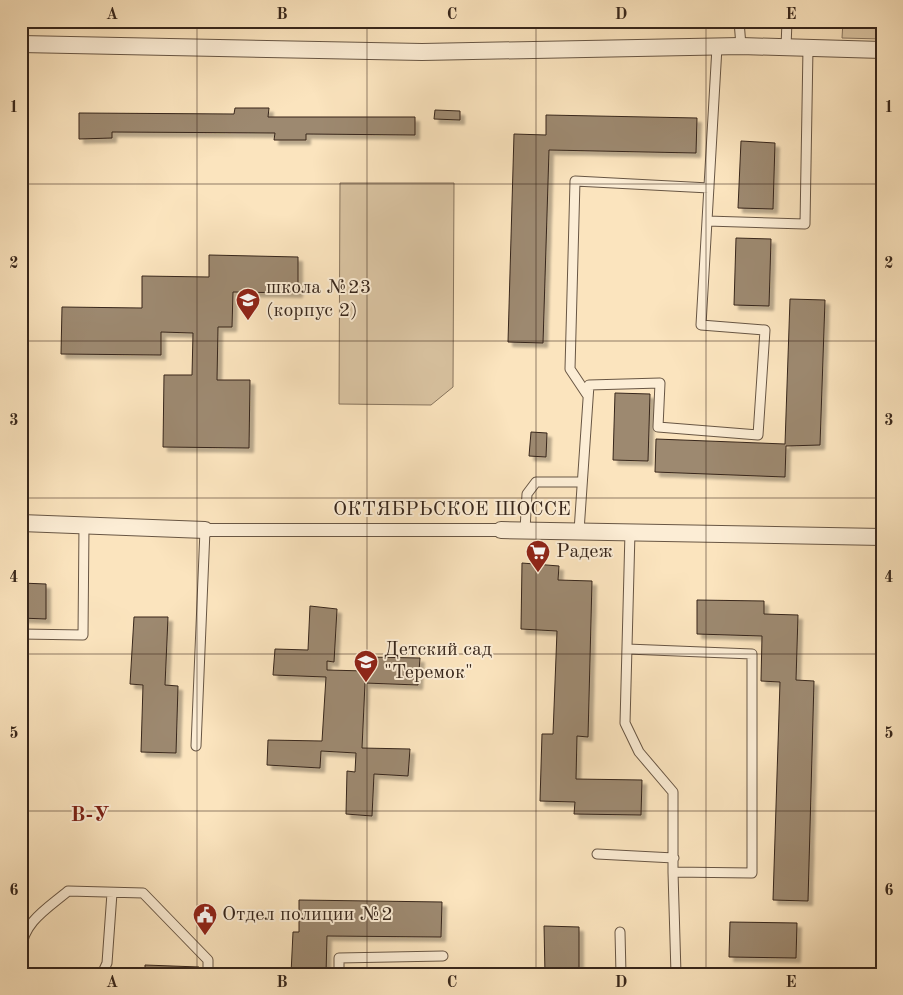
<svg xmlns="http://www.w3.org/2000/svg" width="903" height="995" font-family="'Old Standard TT',serif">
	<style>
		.green { fill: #dac4a2; stroke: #88755e }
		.building { fill: #9d8970; stroke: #37261b; filter: url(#shadow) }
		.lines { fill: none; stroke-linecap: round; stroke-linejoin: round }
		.service-casing { stroke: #685644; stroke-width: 11 }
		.pedestrian-casing { stroke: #685644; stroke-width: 14 }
		.minor-casing { stroke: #685644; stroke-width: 18 }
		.service { stroke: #fcedd5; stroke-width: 9 }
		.pedestrian { stroke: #fcedd5; stroke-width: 12 }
		.minor { stroke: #fcedd5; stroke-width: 16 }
		.grid { fill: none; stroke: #37261b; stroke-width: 1; stroke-opacity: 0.55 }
		.labels { text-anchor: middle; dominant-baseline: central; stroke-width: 4; stroke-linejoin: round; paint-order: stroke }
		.poi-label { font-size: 20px; fill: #37261b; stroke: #fcedd5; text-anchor: start }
		.street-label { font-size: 20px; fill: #37261b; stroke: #fcedd5 }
		.neighbourhood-label { font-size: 21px; font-weight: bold; fill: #7a1f14; stroke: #fcedd5 }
		.neatline { fill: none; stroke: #37261b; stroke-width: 2 }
		.grid-label { font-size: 16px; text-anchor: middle; font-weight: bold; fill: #37261b }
	</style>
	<defs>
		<filter id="shadow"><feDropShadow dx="4.5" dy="4.5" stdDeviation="1" flood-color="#0004"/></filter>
	</defs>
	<rect width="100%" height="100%" fill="#fbe4be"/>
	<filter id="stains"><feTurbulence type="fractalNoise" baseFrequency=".004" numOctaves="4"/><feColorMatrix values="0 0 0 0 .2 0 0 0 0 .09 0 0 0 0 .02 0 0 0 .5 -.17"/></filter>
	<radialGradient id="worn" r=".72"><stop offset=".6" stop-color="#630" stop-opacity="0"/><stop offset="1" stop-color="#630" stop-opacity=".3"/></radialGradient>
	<!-- green -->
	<path class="green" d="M843 21H882V39L842 38Z
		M340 183H454L453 387 431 405 339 404Z"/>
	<!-- building -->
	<path class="building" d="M235 108H269L268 117H415V135L306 134V140H274L275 133 112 132V138L79 139V113L234 114Z
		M435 110 460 111V120L434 119Z
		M546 115 697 118 696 153 549 150 543 343 508 342 514 134 546 135Z
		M741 141 775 143 773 209 738 208Z
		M736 238 771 239 769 306 734 305Z
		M209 255 298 257V293L233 292 232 327H218L217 380H250L249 448 163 447 164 375H192L193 333 161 332V355L61 354 62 307 142 308V276L209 277Z
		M790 299 825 300 820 445 786 446 785 477 655 472 656 439 785 444Z
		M615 393 650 394 648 461 613 460Z
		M531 432 547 433 546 457 529 456Z
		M522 563 559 566 558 580 592 581 588 737 577 736 576 779 642 780 641 815 574 814 575 802 540 801 542 734H553L557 631 521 629Z
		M21 583 46 584V619L21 618Z
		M697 600 764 601V614L798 615 796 680 814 681 808 901 773 900 780 682 761 681 762 636 697 634Z
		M310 606 337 609 334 662 327 661V670L366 671 367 657 420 658 418 685 365 683 362 748 410 749 408 776 374 774 372 816 346 814 347 771 355 772 356 753 321 751 320 768 267 765 268 740 322 741 326 677 273 675 275 649 308 650Z
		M134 617H168L165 685 178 686 176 753 141 752 143 685 130 684Z
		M299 900 442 902 441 937 327 936 326 974H291L293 932H299Z
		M730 922 797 923 796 958 729 957Z
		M544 926 579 927V974H545Z
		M145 965 199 967 198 974H145Z"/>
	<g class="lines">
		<defs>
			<path id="service" d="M739 21 741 46
				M786 47 787 21
				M707 221 805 224 808 48
				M588 396 570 369 575 181 709 188
				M525 530 527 494 536 482H582
				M579 531 589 385 660 383 658 427 758 435 765 330 701 325 717 47
				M630 532 625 723 639 752 673 792V872
				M21 634 83 635 84 525
				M627 649 752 654V873L673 872 676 974
				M196 746 205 530
				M597 854 674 858
				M620 932 621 974
				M21 950C23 922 48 908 68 891L143 893 208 960V974
				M102 974 107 963 112 893
				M339 974V958L443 956
				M881 974 882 912"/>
			<path id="pedestrian" d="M205 530H501"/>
			<path id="minor" d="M21 44 422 52 741 46 882 50
				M21 523 205 530
				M501 530 882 537"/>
		</defs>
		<!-- service casing -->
		<use href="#service" class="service-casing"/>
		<!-- pedestrian casing -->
		<use href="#pedestrian" class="pedestrian-casing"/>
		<!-- minor casing -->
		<use href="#minor" class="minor-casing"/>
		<!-- service -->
		<use href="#service" class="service"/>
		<!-- pedestrian -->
		<use href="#pedestrian" class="pedestrian"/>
		<!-- minor -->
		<use href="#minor" class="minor"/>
	</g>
	<!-- grid -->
	<path class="grid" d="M197 21V974M367 21V974M536 21V974M706 21V974M21 184H882M21 341H882M21 498H882M21 654H882M21 811H882"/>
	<!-- icons -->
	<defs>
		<symbol id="school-pin" viewBox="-11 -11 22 30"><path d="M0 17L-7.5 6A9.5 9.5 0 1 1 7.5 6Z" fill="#8f2418" stroke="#fcedd5"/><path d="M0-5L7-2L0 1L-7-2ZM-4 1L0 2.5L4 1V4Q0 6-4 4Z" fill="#fff"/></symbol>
		<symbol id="supermarket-pin" viewBox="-11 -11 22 30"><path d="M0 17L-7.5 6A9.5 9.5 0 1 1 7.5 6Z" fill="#8f2418" stroke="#fcedd5"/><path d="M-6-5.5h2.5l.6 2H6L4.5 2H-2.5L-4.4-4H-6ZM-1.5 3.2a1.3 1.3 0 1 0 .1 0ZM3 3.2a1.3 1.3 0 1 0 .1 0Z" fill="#fff"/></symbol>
		<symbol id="civic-pin" viewBox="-11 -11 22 30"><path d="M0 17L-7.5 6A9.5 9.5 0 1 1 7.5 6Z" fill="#8f2418" stroke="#fcedd5"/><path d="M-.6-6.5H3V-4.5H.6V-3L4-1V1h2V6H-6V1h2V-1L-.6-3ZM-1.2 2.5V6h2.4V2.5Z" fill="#fff"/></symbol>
	</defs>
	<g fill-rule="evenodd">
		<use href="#school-pin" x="234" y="286" width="28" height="38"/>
		<use href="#supermarket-pin" x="524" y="538" width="28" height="38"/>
		<use href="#school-pin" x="352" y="648" width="28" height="38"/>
		<use href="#civic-pin" x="191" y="901" width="28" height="38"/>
	</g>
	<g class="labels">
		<!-- poi labels -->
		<g class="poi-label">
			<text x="266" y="288">школа №23<tspan x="266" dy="23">(корпус 2)</tspan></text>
			<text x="556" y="552">Радеж</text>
			<text x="384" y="650">Детский сад<tspan x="384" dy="23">"Теремок"</tspan></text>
			<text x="222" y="915">Отдел полиции №2</text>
		</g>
		<!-- street labels -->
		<g class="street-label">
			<text x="452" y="510">ОКТЯБРЬСКОЕ ШОССЕ</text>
		</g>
		<!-- neighbourhood labels -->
		<g class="neighbourhood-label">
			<text x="90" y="815">В-У</text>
		</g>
	</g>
	<!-- margin -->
	<rect width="903" height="995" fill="none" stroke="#fbe4be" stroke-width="55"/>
	<rect x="28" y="28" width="848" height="940" class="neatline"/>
	<g class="grid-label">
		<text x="112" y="19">A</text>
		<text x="282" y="19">B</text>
		<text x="452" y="19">C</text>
		<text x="621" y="19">D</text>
		<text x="791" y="19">E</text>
		<text x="14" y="112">1</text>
		<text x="889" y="112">1</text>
		<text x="14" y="268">2</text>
		<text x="889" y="268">2</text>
		<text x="14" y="425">3</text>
		<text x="889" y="425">3</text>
		<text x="14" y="582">4</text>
		<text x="889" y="582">4</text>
		<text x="14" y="738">5</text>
		<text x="889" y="738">5</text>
		<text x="14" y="895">6</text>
		<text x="889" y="895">6</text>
		<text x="112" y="987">A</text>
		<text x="282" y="987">B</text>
		<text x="452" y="987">C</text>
		<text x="621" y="987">D</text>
		<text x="791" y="987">E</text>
	</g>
	<rect width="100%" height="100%" filter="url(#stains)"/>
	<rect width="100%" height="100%" fill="url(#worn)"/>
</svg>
